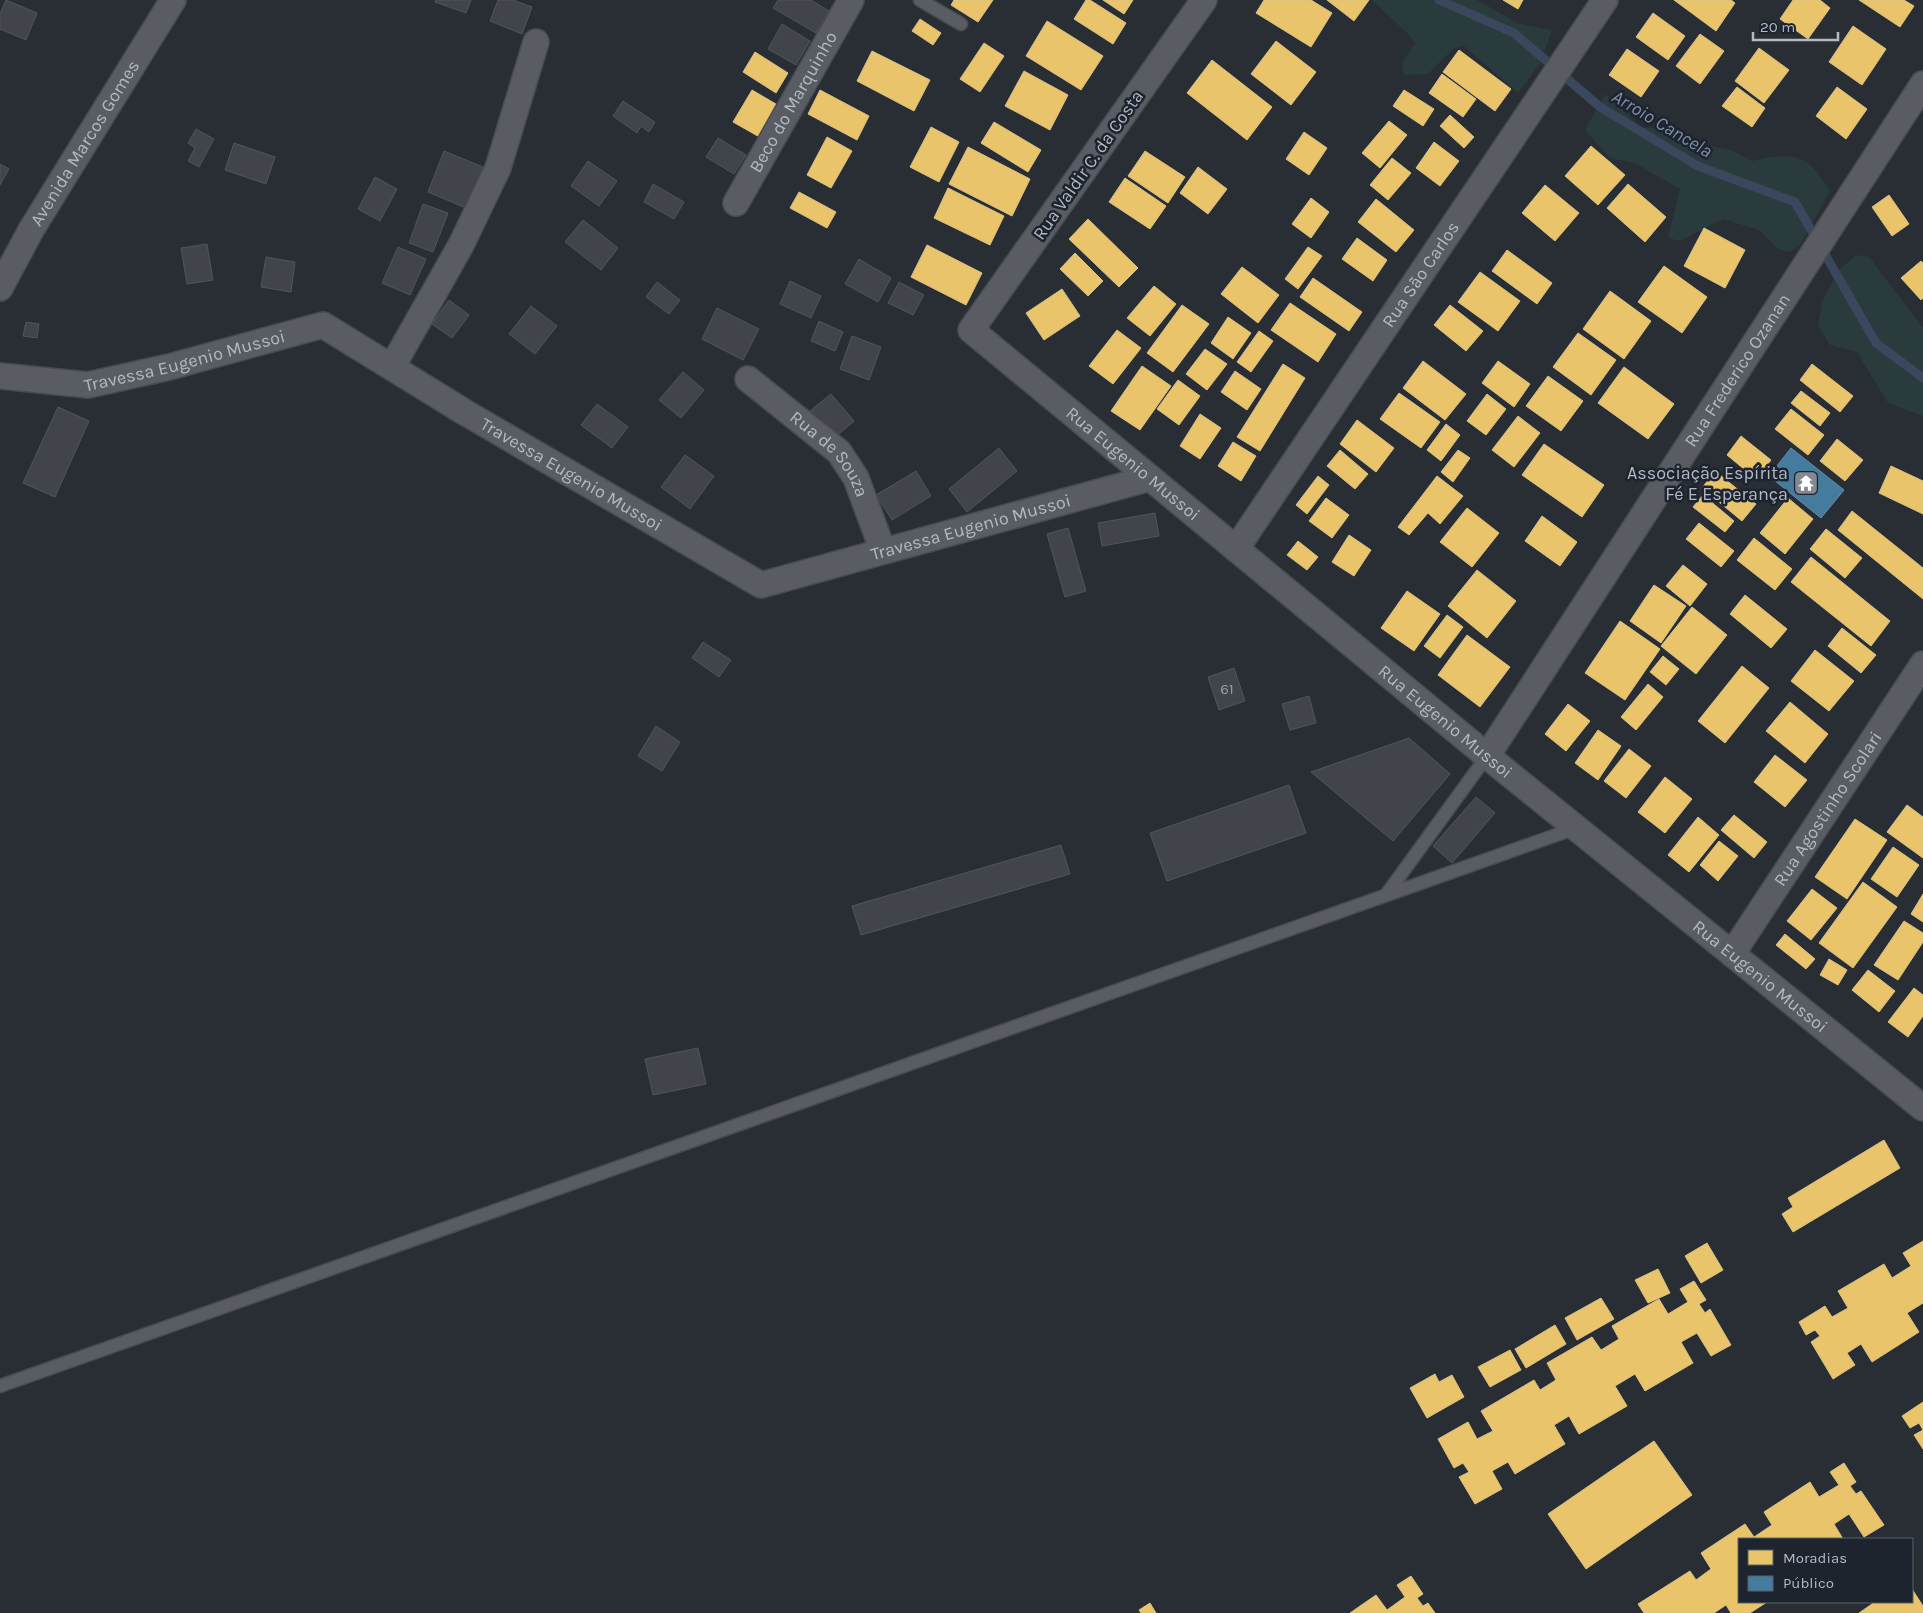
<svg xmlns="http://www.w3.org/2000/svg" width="1923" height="1613" font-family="Karla,sans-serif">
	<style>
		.green { fill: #2a3b3d }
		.homes { fill: #e9c46a; stroke: #d9c185 }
		.public { fill: #457b9d; stroke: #668ea9 }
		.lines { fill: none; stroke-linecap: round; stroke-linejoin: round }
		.stream { stroke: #3a475c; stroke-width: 9 }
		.building { fill: #41454b; stroke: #51555b }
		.lane-casing { stroke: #474a4f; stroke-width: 15 }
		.street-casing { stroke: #474a4f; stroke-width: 28 }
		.lane { stroke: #595c62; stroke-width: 12 }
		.street { stroke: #595c62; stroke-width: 25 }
		.labels { text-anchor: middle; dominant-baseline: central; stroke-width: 5; stroke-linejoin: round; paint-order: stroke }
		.number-label { font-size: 15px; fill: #969ca6 }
		.street-label { font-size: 18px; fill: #b3b9c5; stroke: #1d242e }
		.poi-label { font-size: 18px; fill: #b3b9c5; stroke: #1d242e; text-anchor: end }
		.water-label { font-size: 19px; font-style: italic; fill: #7e8faa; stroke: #1d242e }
	</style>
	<rect width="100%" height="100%" fill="#292e34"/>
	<!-- green -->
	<path class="green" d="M1372 0H1477L1517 23 1552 30 1540 64 1518 93 1464 46 1454 48 1428 74 1404 75 1402 63 1415 43 1408 34Z
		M1605 94 1641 127 1674 130 1694 143 1731 150 1752 161C1770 157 1795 151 1810 165 1818 172 1824 183 1830 191L1800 245 1790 252 1778 249 1759 230 1723 219 1680 241 1668 238 1680 189 1635 163 1610 158 1585 130Z
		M1856 255 1869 257 1923 328V416L1888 403 1857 352 1830 345 1818 325 1822 302 1838 271Z"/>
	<!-- homes -->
	<path class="homes" d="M954 0H993L978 22 951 5Z
		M1086 0H1090L1126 23 1113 44 1074 19Z
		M1103 0H1133L1124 14Z
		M1264 0H1311L1332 13 1311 47 1256 13Z
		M1327 0H1369L1354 21Z
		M1503 0H1523L1518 9Z
		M1674 0H1731L1735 3 1716 31Z
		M1793 0H1820L1830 8 1808 39 1780 19Z
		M1859 0H1904L1914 6 1900 27Z
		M1653 13 1685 36 1668 60 1636 37Z
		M920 19 941 33 933 45 912 31Z
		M1047 21 1103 56 1081 90 1026 56Z
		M1853 26 1886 49 1862 85 1829 62Z
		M1700 34 1724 51 1700 84 1676 66Z
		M1276 41 1316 72 1291 105 1251 74Z
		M984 43 1004 56 980 92 960 79Z
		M1759 48 1789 70 1764 103 1735 81Z
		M1627 49 1659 71 1641 97 1609 75Z
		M1459 50 1511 89 1495 111 1443 72Z
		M872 51 930 80 914 111 857 81Z
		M755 52 788 73 776 93 743 72Z
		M1212 60 1272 107 1247 140 1187 93Z
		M1024 71 1068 95 1050 130 1005 106Z
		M1442 74 1476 99 1463 117 1429 93Z
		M1737 87 1765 108 1752 127 1722 106Z
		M1837 87 1867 109 1846 139 1816 116Z
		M752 90 781 107 763 139 733 122Z
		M820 90 869 116 857 140 808 114Z
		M1404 90 1434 109 1423 126 1393 106Z
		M1450 115 1474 137 1464 148 1440 126Z
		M1389 121 1407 135 1380 168 1362 153Z
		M994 122 1041 150 1028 172 981 143Z
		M931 127 959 142 939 182 910 167Z
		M1304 132 1327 148 1309 175 1286 159Z
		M827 137 852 151 831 188 807 175Z
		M1434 142 1459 161 1440 186 1416 168Z
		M1591 146 1625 175 1598 205 1565 176Z
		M968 147 1030 179 1012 216 949 184Z
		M1145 151 1185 177 1168 203 1128 176Z
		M1392 158 1411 173 1388 200 1370 185Z
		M1198 167 1227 189 1208 214 1180 193Z
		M1125 178 1166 206 1150 229 1109 202Z
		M1628 184 1666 217 1645 242 1607 208Z
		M1545 185 1579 213 1555 241 1522 213Z
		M948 188 1004 216 990 245 934 218Z
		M799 192 836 212 827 228 790 208Z
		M1889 195 1909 224 1892 236 1872 207Z
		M1311 198 1329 212 1311 238 1292 224Z
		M1376 199 1414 230 1396 252 1358 222Z
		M1088 219 1138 268 1119 287 1069 239Z
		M1704 228 1745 250 1725 288 1684 266Z
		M1357 238 1387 260 1373 281 1342 259Z
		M927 245 982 273 966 305 911 277Z
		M1308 247 1322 256 1298 289 1285 279Z
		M1507 250 1552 283 1537 304 1492 271Z
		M1075 253 1103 281 1088 296 1060 269Z
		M1921 261 1923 263V298L1921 300 1901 278Z
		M1664 266 1707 297 1682 333 1638 302Z
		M1242 267 1279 295 1258 323 1221 294Z
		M1480 272 1520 301 1498 331 1458 302Z
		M1313 278 1362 312 1349 331 1300 297Z
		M1154 286 1176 304 1150 336 1127 318Z
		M1062 289 1080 316 1044 340 1026 313Z
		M1610 291 1651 321 1624 359 1583 329Z
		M1290 303 1336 334 1318 362 1271 330Z
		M1182 305 1209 324 1173 372 1147 353Z
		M1450 305 1483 331 1466 351 1434 325Z
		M1228 317 1251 333 1233 359 1211 343Z
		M1117 330 1141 348 1113 384 1089 366Z
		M1259 331 1273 341 1251 372 1237 362Z
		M1578 333 1616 360 1591 395 1553 367Z
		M1205 349 1227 364 1207 390 1186 374Z
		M1423 361 1466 394 1445 420 1403 388Z
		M1498 361 1530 384 1514 407 1482 383Z
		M1283 364 1305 378 1260 451 1237 437Z
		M1812 364 1853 396 1840 412 1800 380Z
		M1142 366 1171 386 1140 430 1111 411Z
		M1624 367 1674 404 1648 439 1598 403Z
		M1235 371 1261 389 1247 410 1221 392Z
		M1548 376 1583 401 1561 431 1526 406Z
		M1178 380 1200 396 1179 425 1157 409Z
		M1801 391 1830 413 1820 426 1791 403Z
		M1399 393 1440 422 1421 448 1380 419Z
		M1487 394 1506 409 1486 435 1467 421Z
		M1791 409 1824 435 1808 455 1775 429Z
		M1200 414 1221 428 1200 459 1180 446Z
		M1518 416 1540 433 1514 467 1492 450Z
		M1357 420 1394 448 1376 472 1340 444Z
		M1446 424 1460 435 1441 461 1427 450Z
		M1741 436 1771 460 1756 479 1727 455Z
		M1837 439 1863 460 1845 481 1820 461Z
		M1233 442 1256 456 1241 481 1218 466Z
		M1544 444 1604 485 1582 517 1522 475Z
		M1340 450 1368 474 1355 489 1327 466Z
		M1458 450 1470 458 1453 482 1441 472Z
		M1891 466 1923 481V514L1879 493Z
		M1715 471 1756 504 1742 521 1702 488Z
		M1318 476 1329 485 1307 514 1296 505Z
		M1437 476 1463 496 1440 524 1428 513 1409 535 1398 527Z
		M1703 495 1734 521 1725 532 1693 507Z
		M1326 498 1349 515 1332 538 1309 521Z
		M1788 498 1813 519 1785 554 1760 533Z
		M1467 508 1499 533 1472 567 1440 542Z
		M1852 511 1923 568V599L1838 530Z
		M1542 516 1577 542 1560 566 1525 541Z
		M1699 523 1734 551 1721 567 1686 539Z
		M1826 529 1862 558 1845 578 1810 549Z
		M1349 535 1371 550 1354 576 1332 562Z
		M1754 538 1792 569 1775 590 1737 560Z
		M1298 541 1318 557 1307 570 1287 555Z
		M1811 557 1890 621 1871 646 1791 582Z
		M1683 565 1707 584 1690 606 1666 586Z
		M1477 570 1516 601 1487 638 1448 606Z
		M1654 585 1686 606 1661 643 1630 621Z
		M1407 591 1440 614 1414 651 1381 628Z
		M1745 595 1787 629 1771 648 1730 614Z
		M1692 607 1727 635 1696 674 1661 646Z
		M1447 615 1463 627 1440 658 1424 646Z
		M1620 621 1660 649 1625 700 1585 673Z
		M1842 628 1876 655 1861 673 1828 646Z
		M1467 635 1510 667 1480 707 1438 675Z
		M1815 650 1854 681 1829 711 1791 681Z
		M1663 656 1679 669 1666 685 1650 672Z
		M1742 666 1769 688 1725 743 1698 721Z
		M1648 684 1663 697 1636 730 1621 717Z
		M1790 702 1828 734 1805 763 1766 731Z
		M1568 704 1590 721 1566 751 1545 734Z
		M1598 730 1621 746 1598 780 1575 763Z
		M1629 749 1651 766 1626 798 1604 781Z
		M1775 755 1807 780 1785 807 1754 782Z
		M1665 777 1692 799 1665 833 1638 812Z
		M1907 805 1923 817V858L1887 832Z
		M1734 815 1767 842 1754 858 1721 830Z
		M1698 817 1719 835 1689 872 1668 855Z
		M1855 819 1887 840 1847 899 1815 877Z
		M1719 841 1738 856 1718 881 1700 865Z
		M1893 847 1919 865 1897 897 1871 879Z
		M1863 882 1897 907 1853 968 1819 943Z
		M1812 889 1837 908 1811 940 1787 921Z
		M1923 894V922L1911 914Z
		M1904 921 1923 933V942L1898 980 1874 965Z
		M1785 934 1815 959 1806 969 1776 945Z
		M1829 959 1847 970 1838 985 1820 975Z
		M1868 970 1895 991 1879 1012 1852 990Z
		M1914 988 1923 995V1016L1908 1037 1888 1022Z
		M1884 1140 1900 1168 1793 1232 1782 1214 1793 1207 1788 1198Z
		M1923 1241V1303L1907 1313 1919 1332 1872 1362 1861 1344 1847 1353 1855 1365 1833 1379 1811 1342 1820 1336 1815 1330 1806 1335 1799 1322 1825 1306 1832 1317 1848 1308 1838 1291 1884 1264 1892 1278 1911 1266 1903 1253Z
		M1707 1243 1723 1270 1701 1283 1685 1256Z
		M1658 1269 1670 1293 1648 1303 1635 1280Z
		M1694 1281 1706 1300 1699 1304 1705 1313 1710 1309 1731 1345 1711 1356 1697 1333 1681 1342 1693 1363 1645 1391 1635 1374 1615 1386 1627 1406 1579 1434 1569 1416 1554 1425 1565 1444 1515 1474 1508 1462 1492 1471 1502 1489 1475 1504 1459 1477 1469 1472 1463 1463 1454 1468 1438 1439 1468 1422 1477 1439 1493 1431 1481 1411 1534 1380 1540 1390 1556 1380 1547 1363 1592 1337 1601 1350 1619 1339 1612 1326 1659 1299 1668 1314 1688 1302 1680 1289Z
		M1601 1298 1614 1319 1577 1340 1565 1318Z
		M1555 1325 1566 1344 1526 1368 1515 1349Z
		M1510 1350 1521 1370 1490 1387 1478 1367Z
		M1435 1374 1439 1382 1452 1375 1464 1397 1427 1418 1410 1388Z
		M1923 1402V1430L1919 1423 1910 1428 1902 1416Z
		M1923 1430V1449L1914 1435Z
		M1654 1441 1692 1495 1586 1569 1548 1514Z
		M1844 1463 1856 1482 1850 1486 1856 1494 1861 1491 1884 1525 1864 1537 1849 1514 1834 1524 1843 1539H1739V1602H1767L1750 1613H1731L1726 1605 1714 1613H1644L1638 1604 1690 1571 1696 1580 1711 1569 1701 1553 1745 1524 1754 1537 1772 1525 1764 1512 1810 1482 1819 1497 1839 1485 1830 1472Z
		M1411 1576 1423 1594 1417 1598 1423 1606 1428 1603 1435 1613H1350L1376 1595 1387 1610 1405 1597 1397 1585Z
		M1912 1589 1923 1606V1613H1859L1875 1602H1912Z
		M1150 1603 1156 1613H1141L1139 1610Z"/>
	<!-- public -->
	<path class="public" d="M1791 448 1844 490 1821 518 1769 476Z"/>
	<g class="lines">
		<!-- stream -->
		<path class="stream" d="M1439 0 1514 33 1600 107 1698 166 1795 202 1876 343 1923 378"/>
	</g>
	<!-- building -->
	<path class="building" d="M6 0 37 13 26 40 0 29V14Z
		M436 0H471L466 13 435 2Z
		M498 0H513L532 7 522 34 490 21Z
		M778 0H811L829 11 816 33 773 8Z
		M782 24 810 41 796 65 768 49Z
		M623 101 655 122 649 132 641 126 637 133 613 116Z
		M196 129 214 139 199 167 188 161 195 148 188 143Z
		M718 138 746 155 734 174 706 157Z
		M234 143 275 157 266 184 225 170Z
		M444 151 483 167 466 208 428 192Z
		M588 161 617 181 599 206 571 186Z
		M0 164 9 169 0 185Z
		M375 177 397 189 380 221 358 209Z
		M653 184 684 202 674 219 644 202Z
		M423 204 448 213 433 252 409 243Z
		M583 220 618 248 601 270 565 242Z
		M207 244 213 280 187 284 181 248Z
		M398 247 426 259 410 295 382 283Z
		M266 257 295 262 291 292 261 287Z
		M859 259 891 278 878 302 845 284Z
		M790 281 821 296 811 318 780 304Z
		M657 282 680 300 669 314 646 297Z
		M899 282 924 295 913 315 888 303Z
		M449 300 469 315 452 338 432 324Z
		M531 306 557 326 535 354 509 334Z
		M717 308 759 329 743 360 702 339Z
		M819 321 843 332 835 351 811 341Z
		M26 322 39 324 37 338 23 336Z
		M852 336 881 347 869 380 840 369Z
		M683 372 704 390 681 418 659 400Z
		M831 394 854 421 832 440 810 411Z
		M597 404 628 427 612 448 581 425Z
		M58 407 89 421 55 497 23 483Z
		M999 448 1017 471 967 512 949 489Z
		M685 455 714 476 690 509 661 487Z
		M916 471 931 496 892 520 876 495Z
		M1155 513 1159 536 1102 546 1098 523Z
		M1068 528 1086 591 1065 597 1047 534Z
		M703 642 731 660 719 677 692 658Z
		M1234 668 1245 701 1219 710 1208 677Z
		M1309 696 1316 723 1290 730 1282 704Z
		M656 726 680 742 662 771 638 756Z
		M1409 738 1450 774 1393 841 1311 772Z
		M1289 785 1306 833 1167 881 1150 833Z
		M1476 797 1495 813 1452 863 1433 846Z
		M1061 845 1070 874 861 935 852 906Z
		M698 1048 706 1084 653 1095 645 1059Z"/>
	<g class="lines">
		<defs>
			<path id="lane" d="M920 0 961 24
				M1386 895 1487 756
				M0 1386 1576 828"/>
			<g id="street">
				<path id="s1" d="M1204 0 971 330 1487 756 1923 1108"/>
				<path id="s2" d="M736 203 851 0"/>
				<path id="s3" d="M0 288 31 230 173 0"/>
				<path d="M392 367 461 245 498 168 536 42"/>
				<path id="s4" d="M0 376 88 385 169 367 323 325 466 413 761 585 1150 478"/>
				<path id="s5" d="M748 379 839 452 856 478 883 551"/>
				<path id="s6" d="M1236 549 1605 0"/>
				<path id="s7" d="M1487 756 1923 84"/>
				<path id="s8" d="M1732 954 1923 664"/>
			</g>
		</defs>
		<!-- lane casing -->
		<use href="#lane" class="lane-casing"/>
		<!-- street casing -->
		<use href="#street" class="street-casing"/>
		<!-- lane -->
		<use href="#lane" class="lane"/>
		<!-- street -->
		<use href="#street" class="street"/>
	</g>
	<!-- icons -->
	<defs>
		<symbol id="temple-square" viewBox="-11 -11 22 22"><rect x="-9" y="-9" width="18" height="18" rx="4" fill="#838892" stroke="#1d242e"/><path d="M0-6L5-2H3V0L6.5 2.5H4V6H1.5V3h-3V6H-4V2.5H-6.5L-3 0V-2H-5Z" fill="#fff"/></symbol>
	</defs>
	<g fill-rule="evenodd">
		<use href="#temple-square" x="1792" y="469" width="28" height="28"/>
	</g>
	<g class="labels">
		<!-- number labels -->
		<g class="number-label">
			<text x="1227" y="689">61</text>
		</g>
		<!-- street labels -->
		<g class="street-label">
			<text stroke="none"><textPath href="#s2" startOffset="116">Beco do Marquinho</textPath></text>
			<text stroke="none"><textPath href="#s3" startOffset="168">Avenida Marcos Gomes</textPath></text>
			<text transform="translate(1088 165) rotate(-55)">Rua Valdir C. da Costa</text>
			<text stroke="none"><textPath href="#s6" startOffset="331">Rua São Carlos</textPath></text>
			<text stroke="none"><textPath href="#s4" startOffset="188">Travessa Eugenio Mussoi</textPath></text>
			<text stroke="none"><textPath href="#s7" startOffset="460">Rua Frederico Ozanan</textPath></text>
			<text stroke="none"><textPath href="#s5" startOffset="112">Rua de Souza</textPath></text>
			<text stroke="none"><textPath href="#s1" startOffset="614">Rua Eugenio Mussoi</textPath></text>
			<text stroke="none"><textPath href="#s4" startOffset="621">Travessa Eugenio Mussoi</textPath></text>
			<text stroke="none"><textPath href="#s4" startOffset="1058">Travessa Eugenio Mussoi</textPath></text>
			<text stroke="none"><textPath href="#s1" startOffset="1019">Rua Eugenio Mussoi</textPath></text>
			<text stroke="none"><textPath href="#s8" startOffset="174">Rua Agostinho Scolari</textPath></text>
			<text stroke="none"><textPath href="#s1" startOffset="1424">Rua Eugenio Mussoi</textPath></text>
		</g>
		<!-- poi labels -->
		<g class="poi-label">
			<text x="1788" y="473">Associação Espírita<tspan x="1788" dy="21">Fé E Esperança</tspan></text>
		</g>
		<!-- water labels -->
		<g class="water-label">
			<text transform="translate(1662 124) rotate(31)">Arroio Cancela</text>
		</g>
	</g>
	<!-- legend -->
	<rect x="1738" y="1538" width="175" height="65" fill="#1d242e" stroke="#59606a"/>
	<rect x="1748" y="1550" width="25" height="15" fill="#e9c46a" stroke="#59606a"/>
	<text x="1783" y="1563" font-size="15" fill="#b3b9c5">Moradias</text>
	<rect x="1748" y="1576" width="25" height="15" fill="#457b9d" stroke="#59606a"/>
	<text x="1783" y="1588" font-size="15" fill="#b3b9c5">Público</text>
	<!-- scale -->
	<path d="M1753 32v8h85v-8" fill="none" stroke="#b3b9c5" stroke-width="2.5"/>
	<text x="1760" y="32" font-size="15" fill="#b3b9c5" stroke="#1d242e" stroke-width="4" paint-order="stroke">20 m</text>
</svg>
